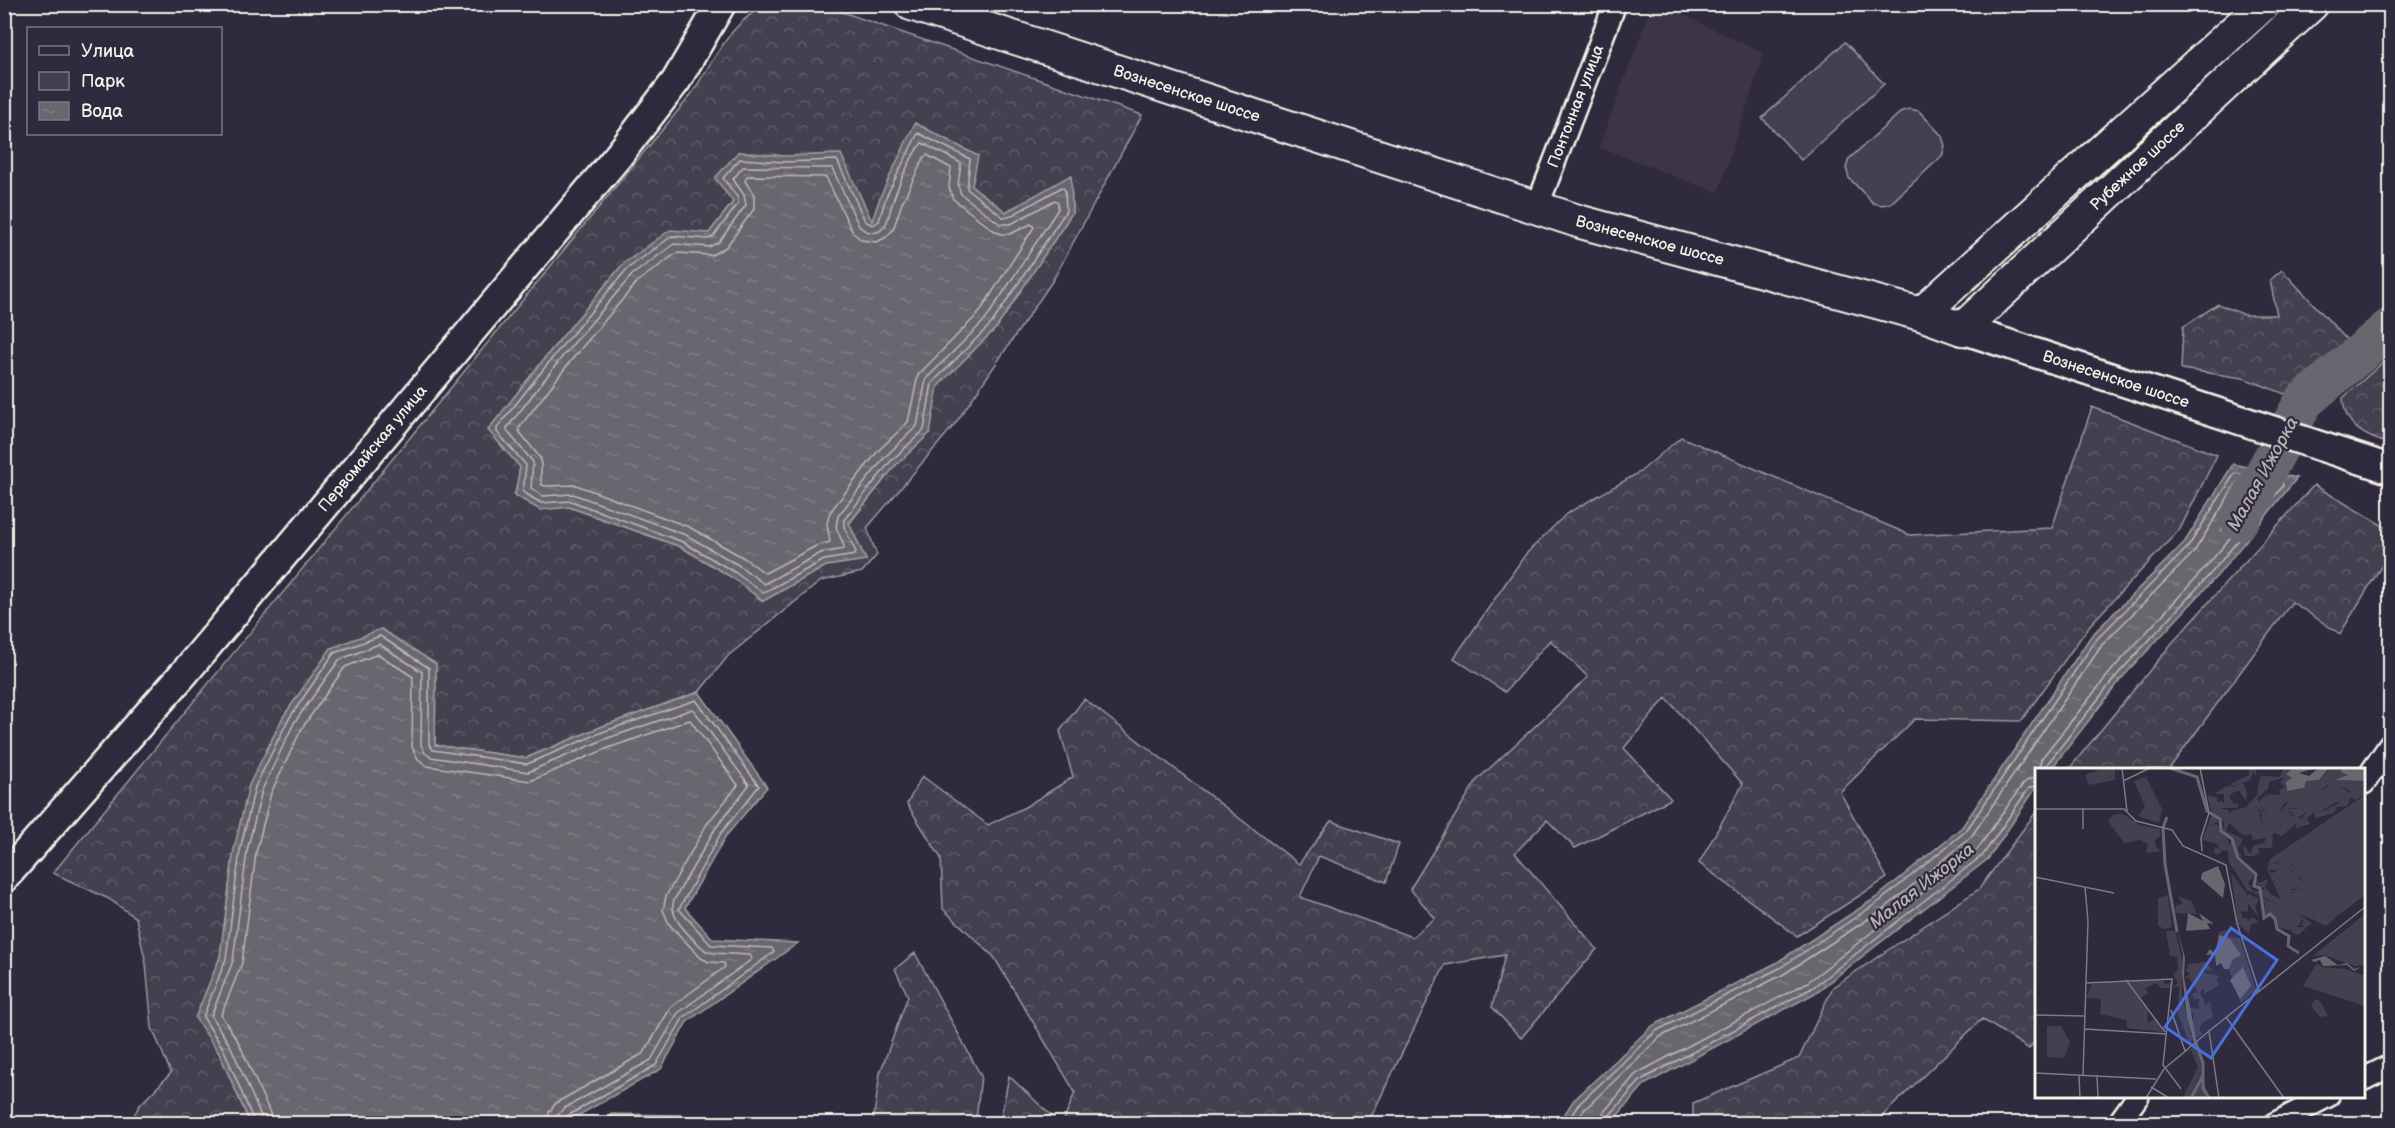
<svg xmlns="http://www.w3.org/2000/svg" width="2395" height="1128" font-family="'Balsamiq Sans',sans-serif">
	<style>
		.built { fill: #3b3647 }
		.forest { fill: url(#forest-crowns); stroke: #9c989c; stroke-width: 1.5; fill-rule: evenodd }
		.green { fill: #454050; stroke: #9c989c; stroke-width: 1.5 }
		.water { fill: url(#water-ripples); stroke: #a19ea0; stroke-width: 1.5 }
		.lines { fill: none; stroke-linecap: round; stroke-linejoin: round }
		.shore { stroke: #bdb9b8; stroke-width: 1.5 }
		.river { stroke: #6a6670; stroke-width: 40 }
		.street-casing { stroke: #f4f1e8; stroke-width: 26 }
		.secondary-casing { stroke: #f4f1e8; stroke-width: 33 }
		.primary-casing { stroke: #f4f1e8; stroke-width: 36 }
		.street { stroke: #2f2a3d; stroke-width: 21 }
		.secondary { stroke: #2f2a3d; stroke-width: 28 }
		.primary { stroke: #2f2a3d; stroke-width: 32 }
		.labels { text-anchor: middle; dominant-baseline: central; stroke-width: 4.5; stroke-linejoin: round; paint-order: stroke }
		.street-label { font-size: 16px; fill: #f4f1e8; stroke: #2f2a3d }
		.water-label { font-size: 18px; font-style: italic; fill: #b6b2b2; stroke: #2f2a3d }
		.inset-river { fill: none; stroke: #6a6670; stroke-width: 3 }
		.inset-road { fill: none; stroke: #7e7a81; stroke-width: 1.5 }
		.view { fill: #486fdb; fill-opacity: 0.15; stroke: #486fdb; stroke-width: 3 }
		.inset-edge { fill: none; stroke: #f4f1e8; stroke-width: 3 }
	</style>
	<defs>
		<pattern id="forest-crowns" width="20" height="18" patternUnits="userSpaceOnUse" patternTransform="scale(1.5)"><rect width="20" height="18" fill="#454050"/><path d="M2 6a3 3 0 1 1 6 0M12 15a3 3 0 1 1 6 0" fill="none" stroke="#605c69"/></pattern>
		<pattern id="water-ripples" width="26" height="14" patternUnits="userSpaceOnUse" patternTransform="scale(1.5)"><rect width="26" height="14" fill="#6a6670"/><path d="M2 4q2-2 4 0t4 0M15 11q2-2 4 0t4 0" fill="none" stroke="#807c84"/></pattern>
	</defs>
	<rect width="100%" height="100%" fill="#2f2a3d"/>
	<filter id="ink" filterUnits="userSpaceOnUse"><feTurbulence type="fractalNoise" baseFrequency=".0167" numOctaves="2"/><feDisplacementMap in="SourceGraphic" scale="12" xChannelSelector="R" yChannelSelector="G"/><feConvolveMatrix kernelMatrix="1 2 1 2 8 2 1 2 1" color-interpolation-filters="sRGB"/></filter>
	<g filter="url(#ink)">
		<!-- built -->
		<path class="built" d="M1652 5H1664L1764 54 1718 193 1599 147Z"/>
		<!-- forest -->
		<path class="forest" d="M768 5H822L1142 115 1053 280 955 424 867 528 877 555 862 572 821 581 729 655 699 692 603 726 526 758 435 745 436 664 234 849 220 957 196 1018 219 1053 250 1123H130L139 1106 171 1073 152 1028 146 964 136 918 109 899 53 873 690 96C711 66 732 17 768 5ZM738 152 784 156 872 222 881 195 972 186 1006 212 1071 176 1072 213 997 327 937 386 930 433 895 466 849 524 866 560 826 566 763 601 733 578 681 547 569 507 539 509 515 495 520 467 488 430 552 349 623 264 709 233 733 202Z
			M2282 270 2347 340 2285 394 2243 378 2181 369 2183 327 2218 304 2245 315H2277L2270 280Z
			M2390 352V444C2365 437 2344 426 2343 398L2382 363Z
			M2092 407 2217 455 2180 529 2090 625 2021 721 1915 719 1840 792 1887 878 1797 936 1699 863 1743 784 1666 698 1624 748 1671 799 1575 848 1547 820 1515 853 1597 949 1521 1038 1492 1007 1505 955 1445 965 1368 1123H1063L1075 1092 994 957 943 909 941 858 907 804 922 776 988 825 1025 807 1073 777 1060 731 1084 699 1299 864 1331 821 1399 844 1386 882 1319 856 1300 897 1412 937 1435 918 1410 889 1477 780 1588 677 1550 640 1505 692 1454 658 1525 555 1566 514 1640 472 1681 437 1910 535 2052 528Z
			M2314 485 2390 530V552L2340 634 2292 602 2169 769H2069L2173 642Z
			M2036 812V1040L2029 1049 1982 1019 1875 1123H1693V1103L1799 1058 1833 987 1979 889Z
			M915 953 981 1076 976 1120 1001 1117 1009 1076 1059 1123H873L880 1073 908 996 895 969Z"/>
		<!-- green -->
		<path class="green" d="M1845 42 1884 84 1801 160 1762 118Z
			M1910 109 1919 111 1942 136 1945 146 1942 156 1891 203 1882 205 1873 203 1849 178 1846 168 1849 159 1902 111Z"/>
		<!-- water -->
		<path class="water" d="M915 123 978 156 972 186 1006 212 1071 175 1072 213 997 327 938 386 930 433 895 466 849 523 866 560 826 566 763 601 733 578 681 547 569 507 540 510 515 495 520 467 488 430 552 349 623 264 670 230 709 233 733 202 715 178 738 152 784 156 841 154 872 221 881 195Z
			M2233 464 2297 478 2217 576 2122 678 2051 769 2036 770V788L1988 859 1815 993 1644 1085 1611 1123H1559L1573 1101 1652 1026 1776 963 1877 897 1962 827 2091 636 2184 543Z
			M381 629 436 664 435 745 526 758 603 726 699 692 767 787 726 836 685 908 713 939 798 943 687 1022 661 1069 565 1123H250L219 1053 195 1018 220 957 234 849 249 785 283 717 331 648Z
			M611 1114 683 1115 691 1123H604Z"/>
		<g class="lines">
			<!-- shore -->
			<path class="shore" d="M918 133 970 159 967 189 1003 217H1009L1062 187 1065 190 1066 211 992 323 932 383 924 430 890 462 844 520V527L856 552 855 555 824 560 763 593 736 573 683 542 571 501 541 503 523 492 526 465 497 432V428L557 352 627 269 672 236 708 239 713 237 738 204V198L723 178 740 159 784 162 837 160 865 221 873 225 879 221 886 197Z
				M922 143 961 163 958 185 961 194 1000 224H1011L1055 200 1058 202V209L986 319 926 379 917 426 885 457 838 516 836 527 844 546V549L821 553 764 584 740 566 686 535 573 494 543 496 531 488 533 462 507 431V428L562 357 632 275 674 244 709 247 719 242 746 205 744 195 733 179 743 167 832 168 859 226C866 233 877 236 884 227 889 221 890 209 893 201 898 186 912 153 922 143Z
				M927 155 951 168 949 187 953 199 993 230 1001 234H1010L1031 224 1034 227 979 313 918 375 908 422 878 451 830 512 827 523 830 542 816 546 765 573 744 558 689 527 576 485 545 486 541 484V459L519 431V428L569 363 638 281 677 253 712 255 726 247 754 209V195L745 181 747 176 826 177 853 233 862 240 876 242 885 238 893 230 902 203 924 157Z
				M2245 490 2252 492 2253 496 2225 530 2222 531 2221 526Z
				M255 1124 224 1050 203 1017 226 959 240 850 255 787 288 720 334 653 380 636 429 668V744L433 750 527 764 605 731 696 700 759 786 721 833 679 909 711 945 772 948 774 952 683 1018 656 1065 567 1116 563 1124
				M263 1124 261 1116 231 1047 211 1016 233 961 247 851 262 790 294 723 339 660 379 644 422 672 421 745 425 753 431 757 528 772 608 738 693 709 749 785 715 829 674 900C667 918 693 939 706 951L713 953 750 955 752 959 678 1013 651 1060 563 1109 557 1116 556 1124
				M272 1124 270 1113 239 1043 221 1015 242 963 256 853 271 793 302 728 345 667 378 654 413 677 412 747 418 759 427 766 530 781 611 747 690 720 738 785 707 824 666 896 663 910 669 924 701 958 709 962 724 963 725 967 671 1007 644 1053 556 1103 549 1112 547 1124
				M611 1124 615 1120 679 1121 683 1124
				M1566 1124 1578 1105 1656 1031 1780 968 1880 901 1966 831 2096 640 2188 547 2235 473 2282 482 2283 486 2212 572 2117 675 2048 763 2046 770
				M1575 1124 1584 1110 1660 1037 1784 974 1885 908 1971 837 2102 645 2194 552 2238 481 2269 486V491L2206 567 2112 670 2041 759 2039 770
				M1599 1124 1603 1113 1636 1074 1808 982 1977 850 2023 784 2029 779 2036 778
				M1607 1124 1608 1117 1641 1080 1812 988 1983 855 2029 788 2036 786"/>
			<!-- river -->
			<path class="river" d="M2239 520 2304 401 2390 328"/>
			<defs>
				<g id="street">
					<path id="s1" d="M1537 207 1615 4"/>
					<path d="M2364 783 2390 745"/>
					<path d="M2364 1079 2390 1066"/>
					<path d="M2118 1124 2138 1096"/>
					<path d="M2274 1124 2328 1096"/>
				</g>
				<g id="secondary">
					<path id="s2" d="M1962 329 2390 469"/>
					<path id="s3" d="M4 878 186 671 618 156 676 81 721 4"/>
				</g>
				<g id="primary">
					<path id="s4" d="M911 4 1581 222 1921 314 1962 329 2312 4"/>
					<path d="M1921 314 2264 4"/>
				</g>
			</defs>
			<!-- street casing -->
			<use href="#street" class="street-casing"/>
			<!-- secondary casing -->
			<use href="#secondary" class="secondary-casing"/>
			<!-- primary casing -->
			<use href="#primary" class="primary-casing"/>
			<!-- street -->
			<use href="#street" class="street"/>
			<!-- secondary -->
			<use href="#secondary" class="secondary"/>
			<!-- primary -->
			<use href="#primary" class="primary"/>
		</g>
	</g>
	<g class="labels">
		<!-- street labels -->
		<g class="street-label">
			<text stroke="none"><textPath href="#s4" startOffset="290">Вознесенское шоссе</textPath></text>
			<text stroke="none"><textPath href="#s1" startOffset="108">Понтонная улица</textPath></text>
			<text stroke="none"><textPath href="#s4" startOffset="1340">Рубежное шоссе</textPath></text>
			<text stroke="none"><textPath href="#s4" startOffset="776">Вознесенское шоссе</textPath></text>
			<text stroke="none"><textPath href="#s2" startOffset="162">Вознесенское шоссе</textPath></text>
			<text stroke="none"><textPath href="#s3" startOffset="566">Первомайская улица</textPath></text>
		</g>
		<!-- water labels -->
		<g class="water-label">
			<text transform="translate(2263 474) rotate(-61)">Малая Ижорка</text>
			<text transform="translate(1922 886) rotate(-38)">Малая Ижорка</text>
		</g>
	</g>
	<!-- overview -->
	<g transform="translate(2035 768)">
		<rect width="330" height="330" fill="#2f2a3d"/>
		<path d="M214 0H220L222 8 218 4 215 12 204 16 208 15 212 24 211 33 204 23 199 24 194 29 199 36 203 35V40H185L193 42 196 47V43L211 39 222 27 225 8 245 9 248 0H258L252 5 257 11 250 21 259 22 268 21 271 13 284 12 293 2 289 0H314L306 1 315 7 300 12 330 13V26L321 32 316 29 312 38 302 39 299 45 280 50 279 44 272 50 275 56 262 60 260 56 247 68 238 65 237 80H223L224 86 218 88H210L208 80 209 78 216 86 218 78 229 75 231 70 218 72 216 66 208 67 194 55 191 63 208 71 203 81 209 94 199 79V73L188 62 189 54 176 43 172 27 183 30 182 34 188 33 189 37V26H179L192 18 201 19 195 16 214 7ZM251 9 245 14 250 19 244 22 245 27 234 26 231 30 232 25 224 34 222 30 233 21 234 14ZM291 14 294 17 287 23 295 29 303 17 315 23 311 32 288 43 278 19ZM258 30 278 37 266 51 255 46 253 40 267 41ZM240 31 254 33 244 46 252 47 245 59 248 50 242 53 241 60 228 59 223 41 232 45 226 39ZM177 46 185 53 174 58 182 56 194 74 191 78 197 74 202 91 220 106 213 115 218 124 230 121 221 115V111L224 115 233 111 230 118 235 126 247 132 253 128 238 111 250 110 248 102H232L236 92 242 88 246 87 239 95 243 97 244 91 252 100 251 89 259 100 255 105H263L274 117 265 123 269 114 264 109 258 115 264 120 256 121 257 125H265L262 131 267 133 278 122 286 134 281 139 275 135 271 136 280 140 278 149 284 140 290 142 291 151 294 145 296 152 301 150 291 158 212 122 194 94 193 84 188 82 183 87 178 84 181 79 185 81 182 76 167 72ZM196 105 212 126 210 130 214 126 224 131 220 139 224 149 213 136V144L206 143 207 150 214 151 211 154 218 149 224 154 216 156 214 166 203 156ZM133 127 137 159 130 161 123 158V130ZM143 128 156 133 162 146 140 145 141 137 148 136ZM227 130 261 144 277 155 263 167 256 164 260 159H269L266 156 269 152 227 134ZM191 162 194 169 205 170 221 222 206 235 194 201 197 192 206 187 195 172 184 168 182 171 184 164ZM206 201 216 218 204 230 196 212ZM131 163H140L147 191V228L158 273 154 275 143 246 144 219H138L143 215 138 207 143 201 142 189 135 188ZM170 194 178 203 169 201 168 205 185 208 181 210 184 217 169 226V220L165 224 171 238 175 233 178 249 167 255 164 261 168 266 162 270 157 255 159 246 154 245V240L167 241 163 238 165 231H159L157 225 163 224 154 210 149 209 155 206 151 203 153 196ZM91 212 113 243 112 255 120 251 128 264 92 260V252L65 246 66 231 51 230 57 216ZM92 212H129L130 216 138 215 137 220H125L122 215 110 220 113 225 106 230ZM161 277 167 294 166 306 154 330H148L163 299 156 282 134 298ZM167 310 175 330H158L162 320Z" fill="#454050" fill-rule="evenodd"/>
		<path d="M286 15H295L287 22 295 29 303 17 316 26 310 36 301 34 286 43 277 20ZM243 28 255 33 249 35 244 46 254 47 253 57 246 61V50L241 60 228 59 226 45 221 42 232 45 225 37ZM258 30 280 36V40L262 50 252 41H267Z" fill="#454050"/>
		<path d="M68 0H80V12L54 17 50 7ZM111 9 127 41 124 55 103 48 110 38 99 13ZM330 27V127L294 154 295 145 291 151 288 141H283L279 150 280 140 270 139 278 133 283 138 284 130 278 122 266 135 260 132 265 125 255 124 264 120 258 117 261 109 270 115 265 123 274 117 263 105 256 109 259 99 251 89 252 101 244 91 241 98 240 89 232 102 238 105 248 99 250 110 238 112 257 130 246 132 232 101 235 91ZM88 46 105 57 125 61V68L120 72 121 79 126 83 111 85 113 76 105 72 89 75 73 53 78 47ZM235 135 267 151 264 157 257 162 243 160 241 150 227 145V138ZM330 146V197L320 198 289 187 278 188ZM282 195 287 199 311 201 330 208V238L268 218ZM280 231 285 233 293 248 285 249 276 238ZM12 258H26L35 274 29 290 12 289Z" fill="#454050"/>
		<path d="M258 0H281L264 5 274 8 283 0 293 1 284 12 271 13 269 20 252 23 251 14 257 10 251 6ZM307 0H330V13L300 12 313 7 306 4ZM183 98 190 116 188 130 166 111 167 105ZM153 145 168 153 164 145 179 156 172 155 175 161 151 163ZM141 159 150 189 149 209 161 270 159 273 152 249 147 206 148 186ZM184 167 195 171 206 187 197 192 194 201H189L186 195 181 198 180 186 171 187 175 181 180 186ZM290 188 303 197 312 195 319 201 326 199 319 203 312 197 288 198 285 192 279 194 276 192ZM208 199 216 218 205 231 195 212Z" fill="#6a6670"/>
		<path class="inset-river" d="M135 0 162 9 172 43 185 51 186 63 197 71 203 90 221 106 219 118 225 120 229 150 235 146 240 151 242 161 254 168 253 178 264 185M132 49 128 60 130 96 142 164M158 267 168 295V320L174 330M156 330 168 307"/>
		<path class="inset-road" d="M87 0 92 43M165 0 174 45 166 70 167 83M88 13 115 0M48 40V61M0 41H89L101 53 137 62 148 78 191 97 202 155 224 223M0 109 79 125M91 212 130 264M51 215 137 211 128 297 146 321M136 242 150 283M0 247 49 248M191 249 249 330M50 261 132 266M0 305 121 311M44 307 45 330M48 307 53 153 50 119M62 307 63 330M116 319 134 330M111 330 129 301 174 263M184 330 174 263 330 139"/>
		<path class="view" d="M196 160 242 192 176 290 130 259Z"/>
		<rect width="330" height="330" class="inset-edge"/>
	</g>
	<!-- margin -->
	<rect width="2395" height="1128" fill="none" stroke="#2f2a3d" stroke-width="24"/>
	<rect x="12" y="12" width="2371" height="1104" fill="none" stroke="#f4f1e8" stroke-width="2" filter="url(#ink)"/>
	<!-- legend -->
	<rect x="27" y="27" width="195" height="108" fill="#2f2a3d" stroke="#7e7a81" stroke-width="1.5"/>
	<rect x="39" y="46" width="30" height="9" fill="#2f2a3d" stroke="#7e7a81" stroke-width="1.5"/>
	<text x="81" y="57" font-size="18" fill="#f4f1e8">Улица</text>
	<rect x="39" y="72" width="30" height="18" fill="#454050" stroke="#7e7a81" stroke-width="1.5"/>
	<text x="81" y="87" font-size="18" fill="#f4f1e8">Парк</text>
	<rect x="39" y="102" width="30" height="18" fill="url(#water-ripples)" stroke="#7e7a81" stroke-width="1.5"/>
	<text x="81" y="117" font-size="18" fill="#f4f1e8">Вода</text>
</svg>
